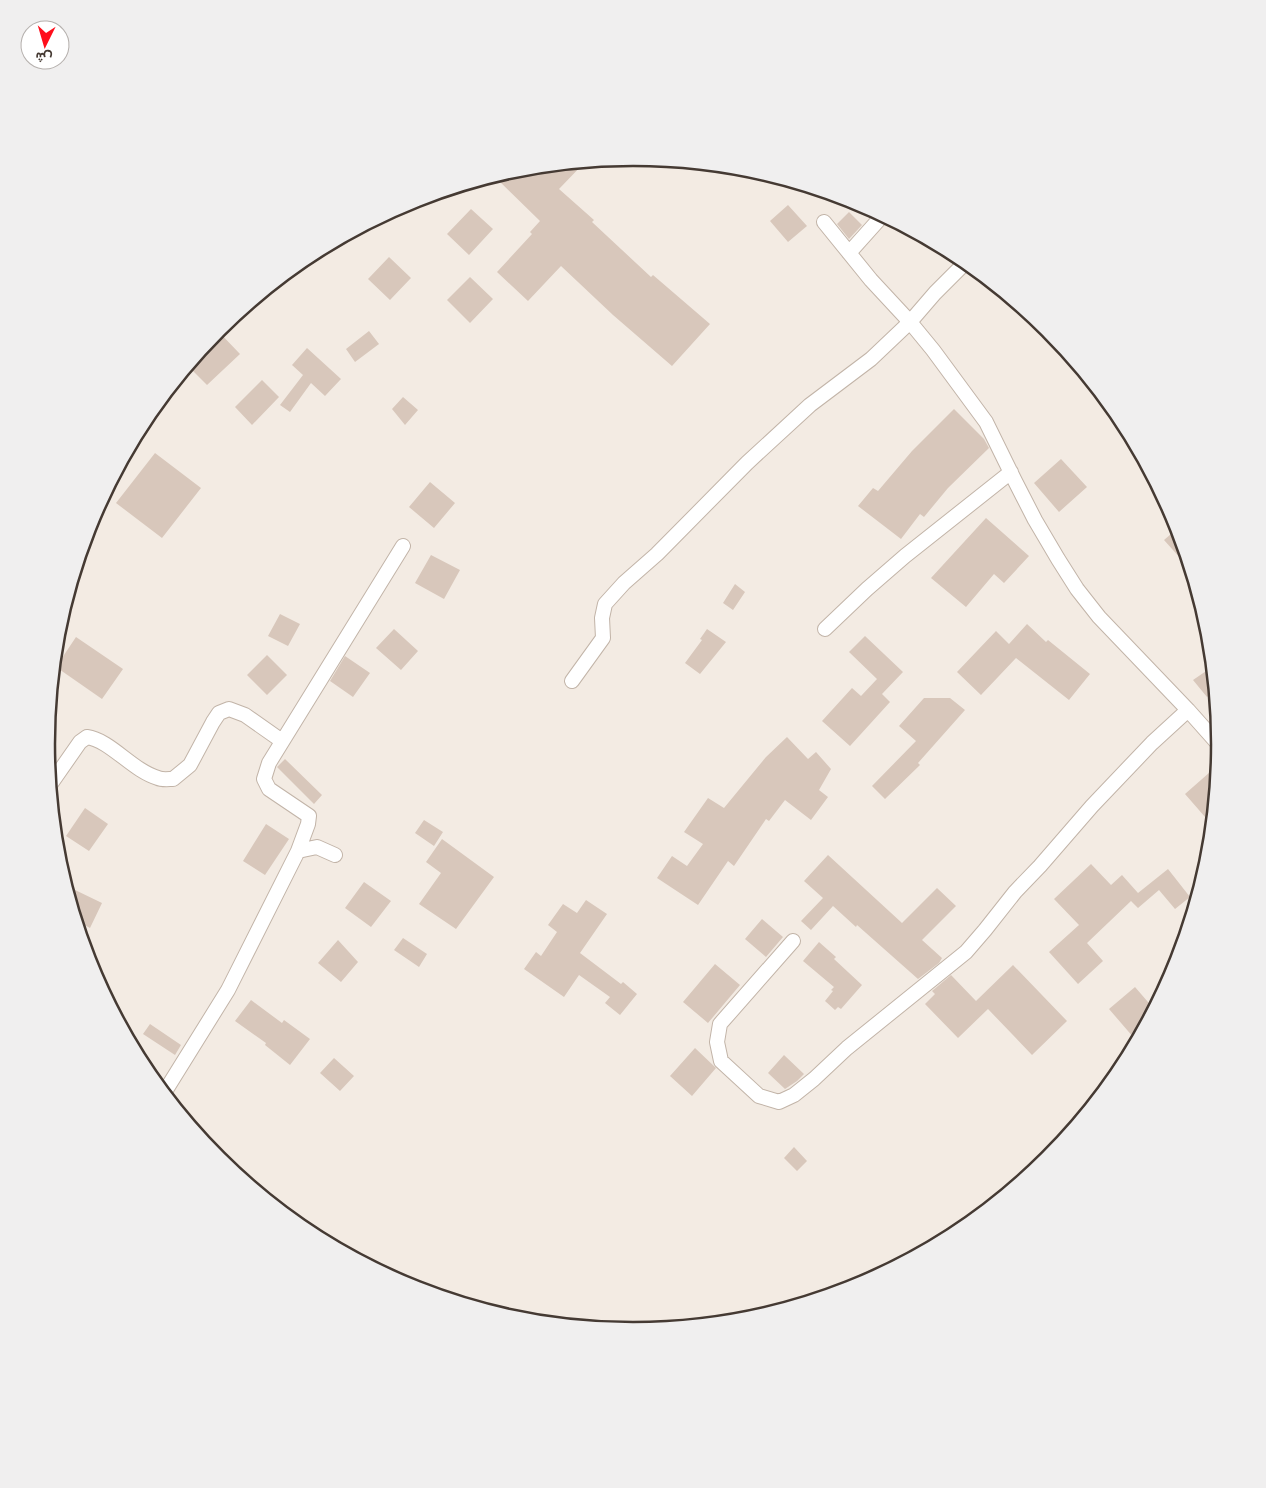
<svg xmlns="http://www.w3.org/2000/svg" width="1266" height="1488" font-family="'Space Grotesk',Vazirmatn,sans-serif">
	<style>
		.building { fill: #d8c7bb }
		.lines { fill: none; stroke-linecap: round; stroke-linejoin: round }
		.minor-casing { stroke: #c2b4a8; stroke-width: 16 }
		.minor { stroke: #fff; stroke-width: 14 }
		.rim { fill: none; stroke: #453a33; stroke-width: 2.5 }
	</style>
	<rect width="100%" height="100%" fill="#f3ebe3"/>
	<!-- building -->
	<path class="building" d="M585 162 559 189 594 220 592 222 651 277 653 275 710 324 672 366 613 315 561 266 528 301 497 272 532 234 530 232 540 221 494 176 519 168Z
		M788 205 807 226 788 242 770 221Z
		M471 209 493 229 469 255 447 234Z
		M849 212 862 225 849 239 837 224Z
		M389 257 411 278 390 300 368 279Z
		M470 277 493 299 470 323 447 300Z
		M217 330 240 354 207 385 188 366Z
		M369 331 379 344 355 362 346 349Z
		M307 348 341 379 325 396 311 383 290 412 280 405 303 375 292 365Z
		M262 380 279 397 252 425 235 407Z
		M403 397 418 410 405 425 392 409Z
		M954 409 984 439 989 448 948 488 924 517 920 514 901 539 858 506 873 488 878 491 912 451Z
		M155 453 201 488 162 538 116 503Z
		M1061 459 1087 487 1059 512 1034 483Z
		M430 482 455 503 434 528 409 507Z
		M986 518 1029 556 1004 583 994 574 966 607 931 578Z
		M1178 528 1183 547 1190 569 1164 540Z
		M431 555 460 570 444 599 415 583Z
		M735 584 745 592 733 610 723 603Z
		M280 614 300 624 288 646 268 636Z
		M1027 624 1046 642 1048 640 1090 674 1069 700 1016 658 981 695 957 672 996 631 1009 644Z
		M394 629 418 651 401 670 376 648Z
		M707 629 726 642 700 674 685 663 702 640 700 639Z
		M865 636 903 672 882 694 890 702 850 746 822 721 852 688 861 696 877 679 849 652Z
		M76 637 123 669 102 699 56 667Z
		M267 655 287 675 267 695 247 675Z
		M345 656 370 673 353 697 330 681Z
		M1212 667 1214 690 1207 697 1193 680Z
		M924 698H950L965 710 918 763 920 765 885 799 872 786 916 741 899 726Z
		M787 737 808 759 816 752 831 769 819 790 828 797 811 820 785 800 769 821 766 819 734 866 728 861 698 905 657 878 672 856 687 866 703 844 684 832 708 798 724 808 766 757Z
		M285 759 322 795 314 804 277 767Z
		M1218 765 1213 814 1212 825 1185 794Z
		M85 808 108 824 89 851 66 836Z
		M424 820 443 832 434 846 415 833Z
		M266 824 289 839 265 875 243 861Z
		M442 839 494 877 456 929 419 904 441 873 426 862Z
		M828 855 902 923 937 888 956 906 922 940 942 958 939 963 918 979 857 925 856 927 833 906 811 930 801 921 823 898 804 881Z
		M1091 864 1111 885 1122 875 1138 893 1168 869 1190 897 1175 909 1159 890 1138 908 1131 901 1087 943 1103 961 1078 984 1049 952 1079 925 1054 899Z
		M364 882 391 901 371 927 345 908Z
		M73 889 102 903 90 928 77 921 69 897Z
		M586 900 607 914 580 953 621 984 623 982 637 994 620 1015 605 1003 610 997 579 975 564 997 524 969 536 952 541 956 557 932 548 925 563 904 577 913Z
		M762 919 783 937 766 957 745 939Z
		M403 938 427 954 419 967 394 950Z
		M338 940 358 962 341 982 318 963Z
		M819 942 836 957 834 959 862 985 841 1009 838 1007 835 1010 825 1001 833 991 831 990 834 987 803 961Z
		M715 964 740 985 708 1023 683 1002Z
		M1013 965 1067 1021 1032 1055 988 1009 958 1038 925 1004 935 994 932 991 951 975 976 1001Z
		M1135 987 1154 1009 1141 1033 1134 1038 1109 1009Z
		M251 1000 282 1023 284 1020 310 1039 290 1065 265 1045 266 1043 235 1021Z
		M150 1024 181 1045 175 1055 143 1034Z
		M695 1048 716 1068 692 1096 670 1076Z
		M784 1055 804 1074 797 1081 785 1089 768 1073Z
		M334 1058 354 1076 340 1091 320 1073Z
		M794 1147 807 1161 797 1171 784 1158Z"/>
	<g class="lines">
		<defs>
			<path id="minor" d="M824 222 871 280 910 322 933 350 986 422 1015 481 1035 520 1058 559 1077 589 1099 617 1188 710 1220 746
				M849 253 883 215
				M825 629 867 589 905 556 1011 472
				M572 681 603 638 602 618 605 604 624 583 657 554 747 463 810 405 871 359 910 322 935 293 966 262
				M50 785 80 742 87 737C110 740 133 771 158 778 162 780 169 779 173 779L190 765 213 722 219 713 229 709 245 715 282 741
				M298 851 308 824 309 816 269 789 264 779 269 763 403 546
				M793 941 720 1024 717 1042 721 1061 759 1096 779 1102 794 1095 814 1079 847 1048 966 952 985 930 1015 892 1040 866 1092 806 1152 743 1188 710
				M164 1093 228 990 298 851 317 847 335 855"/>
		</defs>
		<!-- minor casing -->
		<use href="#minor" class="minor-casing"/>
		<!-- minor -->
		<use href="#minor" class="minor"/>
	</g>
	<!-- crop -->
	<path d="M0 0H1266V1488H0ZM55 744a578 578 0 1 1 1156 0a578 578 0 1 1-1156 0Z" fill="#f0efef" fill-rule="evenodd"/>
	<path class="rim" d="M55 744a578 578 0 1 1 1156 0a578 578 0 1 1-1156 0Z"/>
	<!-- north arrow -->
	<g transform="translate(45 45) rotate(185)"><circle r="24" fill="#ffffff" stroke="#b5b0ad"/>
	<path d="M0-4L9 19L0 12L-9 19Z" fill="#ff0e1b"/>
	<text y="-8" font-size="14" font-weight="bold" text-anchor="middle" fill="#453a33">ش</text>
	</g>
</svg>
